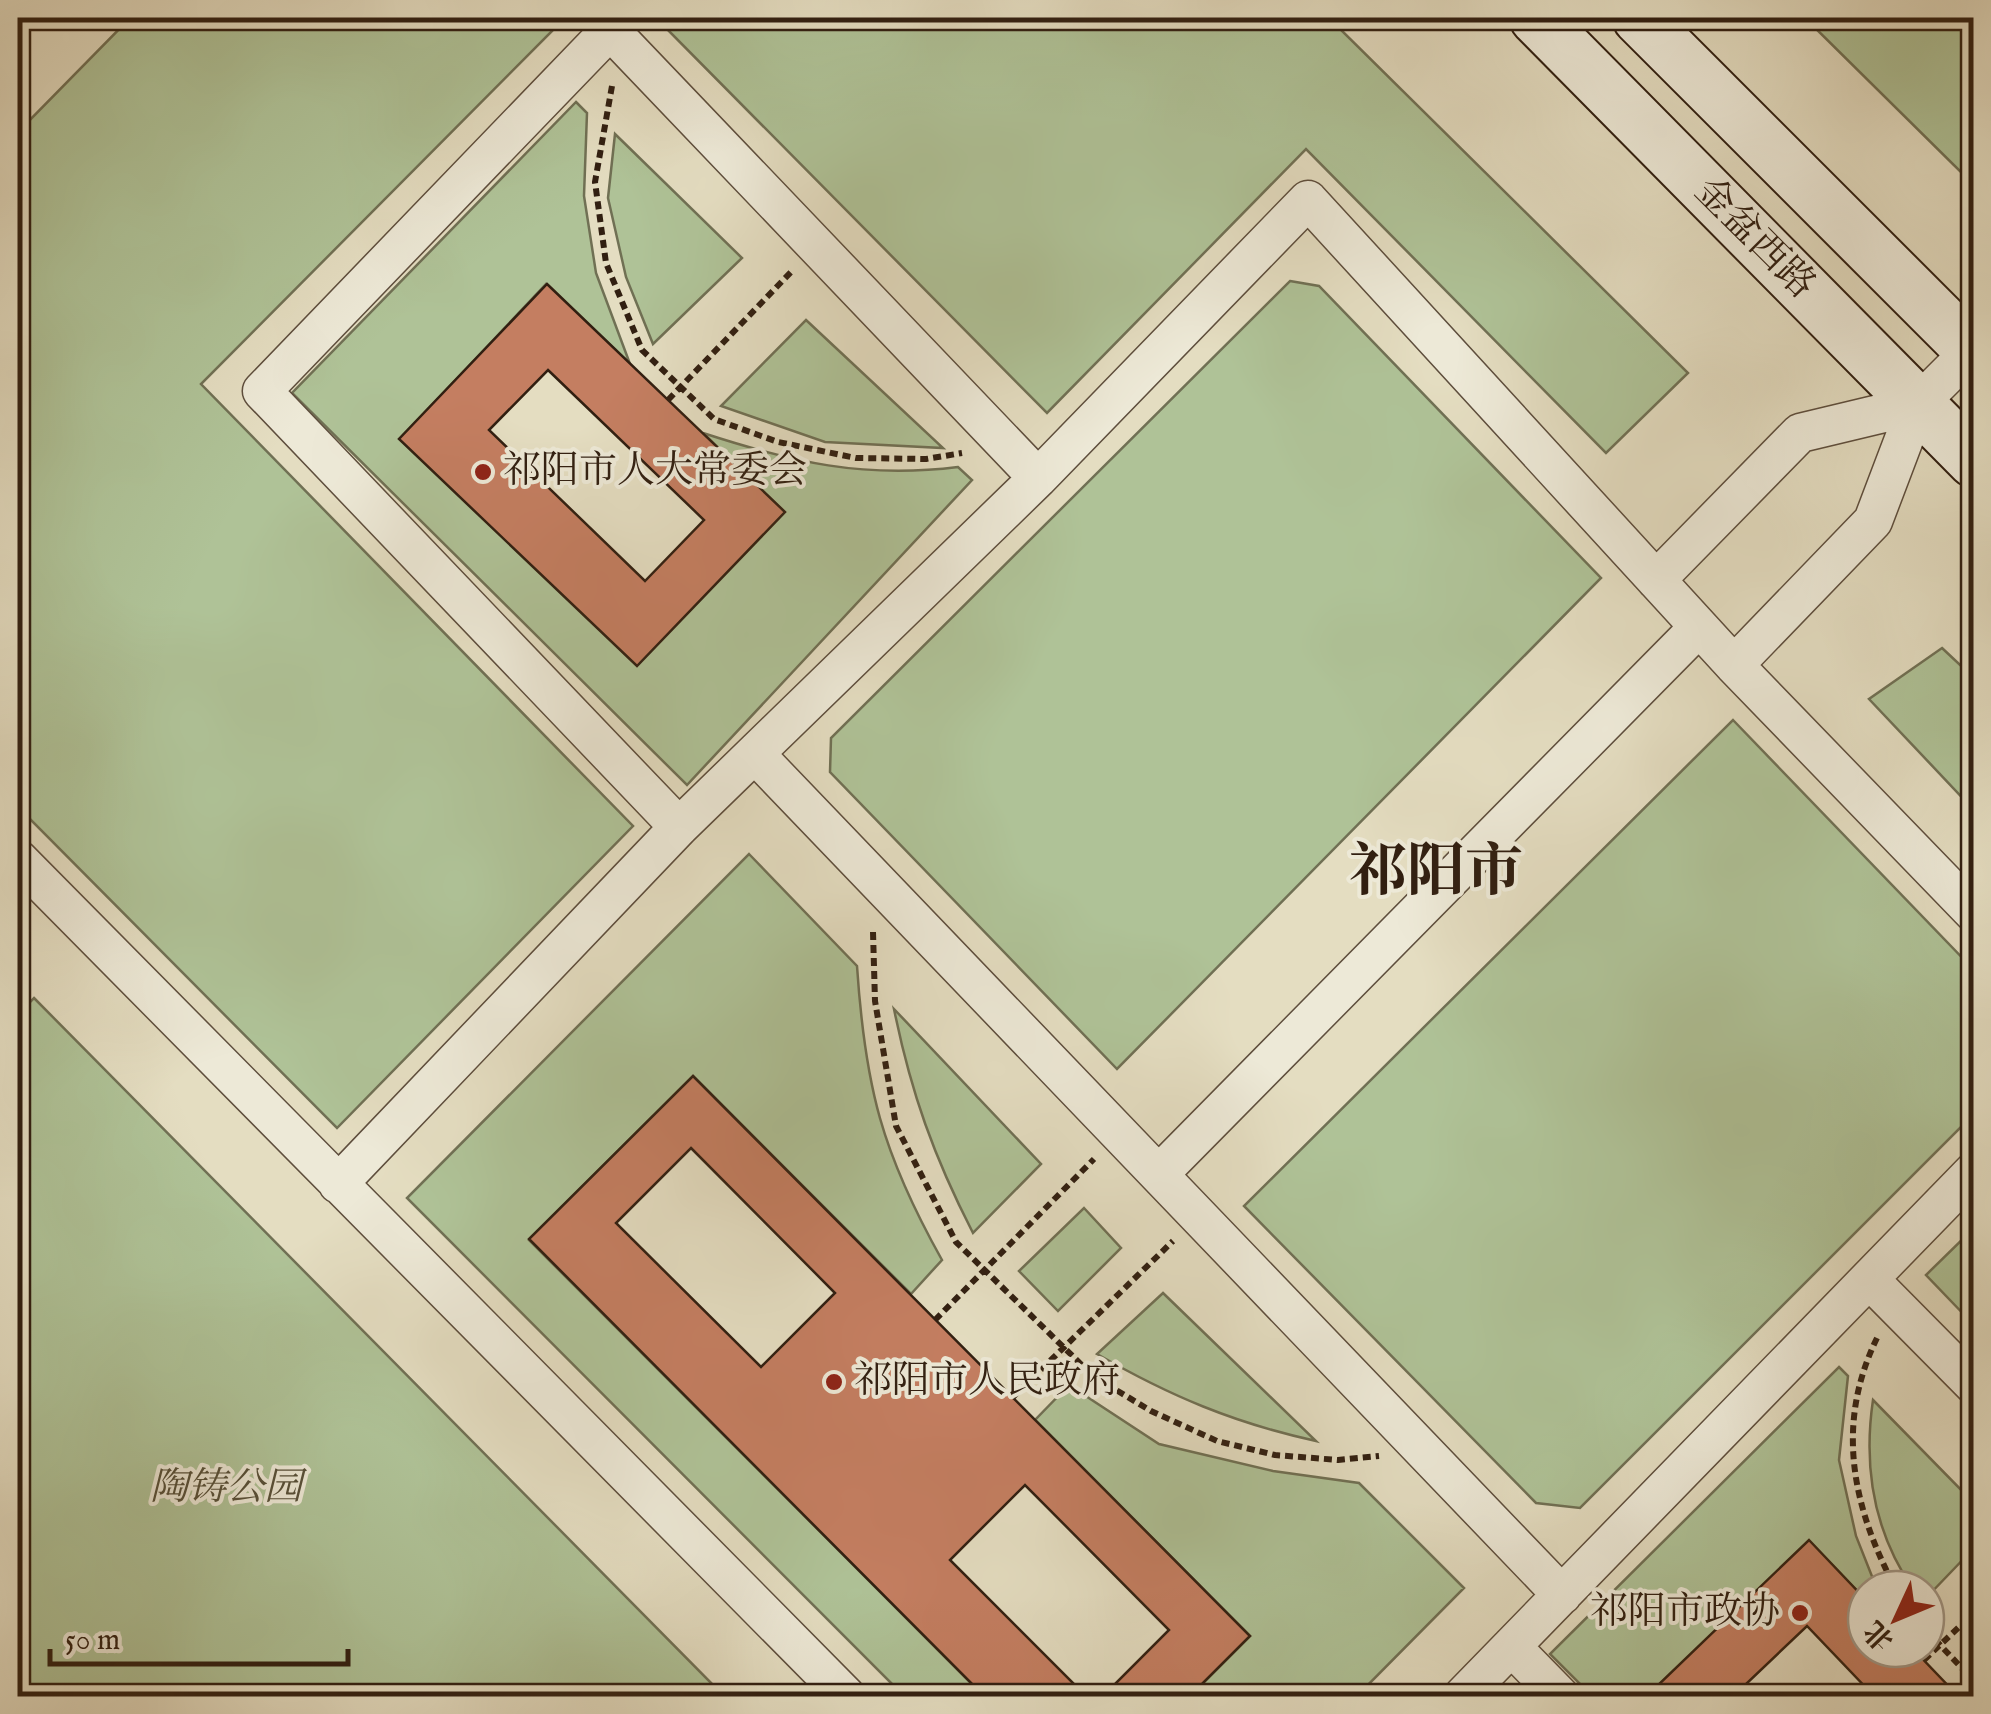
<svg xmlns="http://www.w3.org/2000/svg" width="1991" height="1714" font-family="'IM FELL English','Noto Serif SC',serif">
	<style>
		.green { fill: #afc297; stroke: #707054; stroke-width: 2.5 }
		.building { fill: #c47e61; stroke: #311f11; stroke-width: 2.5; fill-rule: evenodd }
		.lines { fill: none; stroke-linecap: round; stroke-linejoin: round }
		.street-casing { stroke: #5e4e3d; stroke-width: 41 }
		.secondary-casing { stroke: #311f11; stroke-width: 56 }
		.path { stroke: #311f11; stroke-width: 6; stroke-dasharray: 8 5; stroke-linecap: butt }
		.street { stroke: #ede9d7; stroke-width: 38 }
		.secondary { stroke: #ede9d7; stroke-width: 52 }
		.poi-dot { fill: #8f2418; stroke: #ede9d7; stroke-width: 4 }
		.labels { text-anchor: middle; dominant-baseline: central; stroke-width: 8; stroke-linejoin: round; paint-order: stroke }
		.street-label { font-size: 38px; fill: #311f11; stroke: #ede9d7 }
		.poi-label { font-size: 38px; fill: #311f11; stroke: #ede9d7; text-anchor: start }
		.park-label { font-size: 38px; font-style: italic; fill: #575039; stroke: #ede9d7 }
		.town-label { font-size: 58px; font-weight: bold; fill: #311f11; stroke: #ede9d7 }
	</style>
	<rect width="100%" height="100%" fill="#e4ddc1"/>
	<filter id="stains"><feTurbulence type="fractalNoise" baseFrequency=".002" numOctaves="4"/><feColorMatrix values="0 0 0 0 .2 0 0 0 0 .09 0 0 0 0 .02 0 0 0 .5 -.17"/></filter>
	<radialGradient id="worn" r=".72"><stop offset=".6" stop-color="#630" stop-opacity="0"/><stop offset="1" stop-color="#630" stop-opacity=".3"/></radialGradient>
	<!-- green -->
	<path class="green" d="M130 18H565L201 384 633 826 337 1128 18 807V132Z
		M656 18H1329L1688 373 1606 453 1306 149 1047 413Z
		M1805 18H1973V184Z
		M576 102 587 113 584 196 596 273 630 364 546 284 400 439 637 665 784 512 703 433C792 462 863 479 958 467L972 480 687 785 292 393Z
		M615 134 742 258 653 344 626 277 608 198Z
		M1290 281 1319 286 1601 578 1117 1069 830 772 831 738Z
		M806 320 943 448 825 442 721 406Z
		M1942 648 1973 677V809L1869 699Z
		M1733 720 1973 969V1115L1580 1508 1536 1503 1244 1206Z
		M749 854 857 966C865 1087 882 1153 942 1260L911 1294 693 1076 529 1240 984 1696H904L407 1198Z
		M34 998 724 1696H18V1014Z
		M894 1009 1041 1164 973 1233C934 1157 911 1093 894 1009Z
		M1084 1208 1121 1248 1058 1311 1019 1271Z
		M1973 1229V1324L1926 1275Z
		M1163 1293 1316 1441C1234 1423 1170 1396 1097 1354Z
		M1839 1367 1848 1376 1839 1460 1856 1536 1877 1589H1866V1600L1809 1541 1656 1689 1663 1696H1592L1550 1654Z
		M1069 1385 1159 1444 1273 1471 1359 1483 1464 1588 1357 1696H1190L1250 1636 1035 1420Z
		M1873 1400 1973 1502V1549L1926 1598V1589H1913C1874 1532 1863 1468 1873 1400Z"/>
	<!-- building -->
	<path class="building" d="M547 284 785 512 637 666 399 439ZM548 370 704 520 645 581 489 430Z
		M693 1076 1250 1636 1190 1696H1103L1169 1630 1025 1485 950 1560 1086 1696H984L529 1239ZM691 1148 835 1293 761 1367 616 1223Z
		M1809 1540 1866 1600V1649H1913L1958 1696H1874L1807 1626 1746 1684 1758 1696H1663L1655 1688Z"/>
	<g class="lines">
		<defs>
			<path id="street" d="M1656 580 1800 433 1917 405
				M1734 665 1873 521 1917 405 1971 351
				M755 754 1562 1595
				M679 827 262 391 610 30 1038 478
				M18 859 846 1696
				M1159 1174 1699 627
				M338 1184 679 827 1038 478 1308 200 1734 665 1974 913
				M1870 1280 1974 1385
				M1512 1647 1560 1696
				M1463 1696 1974 1171"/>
			<path id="secondary" d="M1536 18 1974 461
				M1639 18 1974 353"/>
		</defs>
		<!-- street casing -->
		<use href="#street" class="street-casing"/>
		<!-- secondary casing -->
		<use href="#secondary" class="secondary-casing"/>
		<!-- path -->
		<path class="path" d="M612 86 595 182 606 263 642 350 714 419 778 442 856 458 926 459 962 453
			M668 400 791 272
			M873 932 875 1001 896 1126 956 1242 1093 1376 1151 1411 1217 1441 1275 1455 1338 1460 1379 1456
			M935 1320 1094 1159
			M1877 1338C1835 1424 1852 1507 1896 1589
			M1013 1397 1173 1241
			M1926 1630 1974 1681
			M1924 1660 1974 1613"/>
		<!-- street -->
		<use href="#street" class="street"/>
		<!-- secondary -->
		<use href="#secondary" class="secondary"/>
	</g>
	<!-- markers -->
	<g class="poi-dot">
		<circle cx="483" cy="472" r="10"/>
		<circle cx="834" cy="1382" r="10"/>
		<circle cx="1800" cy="1613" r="10"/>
	</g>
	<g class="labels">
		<!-- street labels -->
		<g class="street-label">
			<text transform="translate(1754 239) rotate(45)">金盆西路</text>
		</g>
		<!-- poi labels -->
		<g class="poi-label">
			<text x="503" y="472">祁阳市人大常委会</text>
			<text x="854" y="1382">祁阳市人民政府</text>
			<text x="1780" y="1613" text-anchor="end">祁阳市政协</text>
		</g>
		<!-- park labels -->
		<g class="park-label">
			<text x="226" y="1489">陶铸公园</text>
		</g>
		<!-- town labels -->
		<g class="town-label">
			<text x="1436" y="874">祁阳市</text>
		</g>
	</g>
	<!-- margin -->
	<rect width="1991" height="1714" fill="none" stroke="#e4ddc1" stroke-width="60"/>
	<rect x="20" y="20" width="1951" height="1674" fill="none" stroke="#311f11" stroke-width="5"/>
	<rect x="30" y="30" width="1931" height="1654" fill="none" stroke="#311f11" stroke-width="2.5"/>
	<!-- north arrow -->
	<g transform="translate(1896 1619) rotate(226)"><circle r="48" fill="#ede9d7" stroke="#a29888" stroke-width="2.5"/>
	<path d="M0-8L18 38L0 25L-18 38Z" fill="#8f2418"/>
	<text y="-15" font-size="28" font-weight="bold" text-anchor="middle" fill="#311f11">北</text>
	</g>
	<!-- scale -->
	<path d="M50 1649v15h298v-15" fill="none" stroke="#311f11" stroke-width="5"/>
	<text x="65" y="1649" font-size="30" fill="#311f11" stroke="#ede9d7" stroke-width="8" paint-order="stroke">50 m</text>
	<rect width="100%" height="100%" filter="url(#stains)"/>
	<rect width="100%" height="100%" fill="url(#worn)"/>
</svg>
